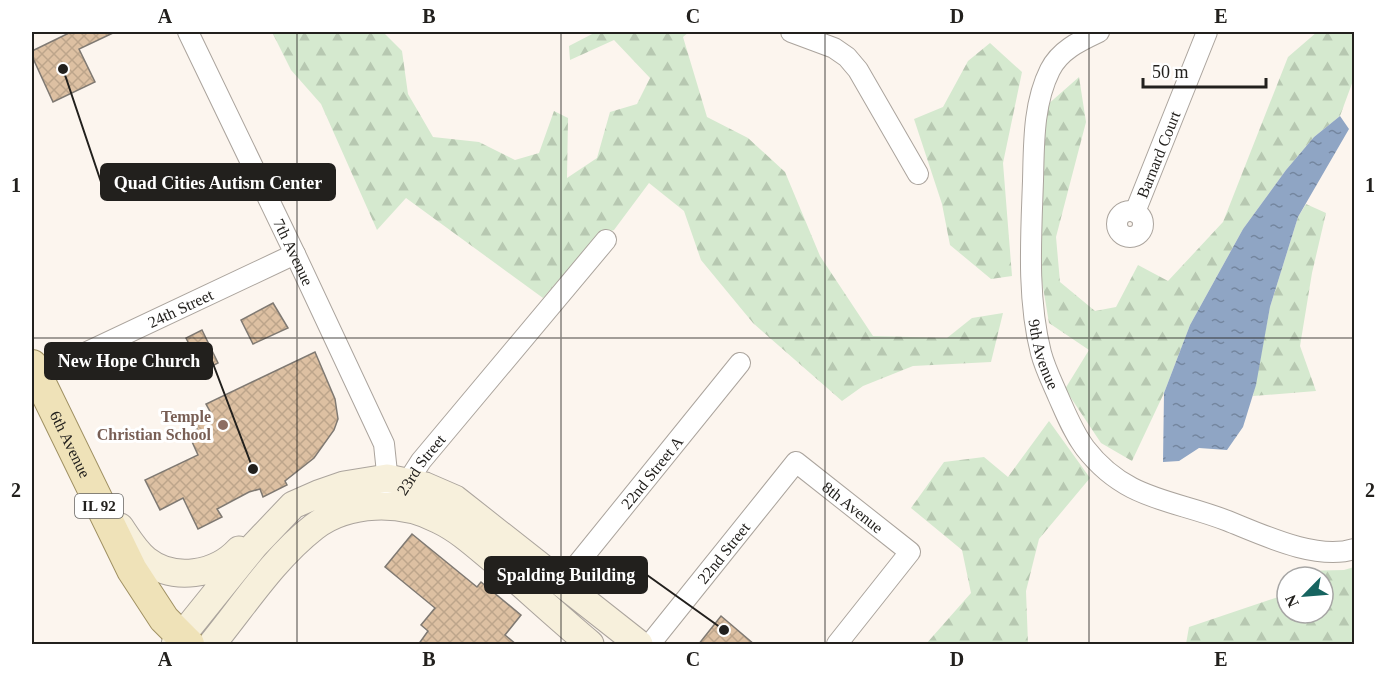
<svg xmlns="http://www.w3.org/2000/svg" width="1386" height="676" font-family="'Times New Roman',serif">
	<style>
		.forest { fill: url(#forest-firs) }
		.water { fill: url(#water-ripples) }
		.building { fill: url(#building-cross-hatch); stroke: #7f7972; stroke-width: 1.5 }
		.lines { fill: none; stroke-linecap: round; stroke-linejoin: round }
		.street-casing { stroke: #aba49d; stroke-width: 22 }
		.secondary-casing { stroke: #aba49d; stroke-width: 29 }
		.primary-casing { stroke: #a09163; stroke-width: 32 }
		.street { stroke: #fff; stroke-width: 20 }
		.secondary { stroke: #f7f0dc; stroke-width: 27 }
		.primary { stroke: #efe2b8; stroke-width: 30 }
		.grid { fill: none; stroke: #22201d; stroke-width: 1.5; stroke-opacity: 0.55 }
		.education-dot { fill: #8d6e63; stroke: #fff; stroke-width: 2 }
		.labels { text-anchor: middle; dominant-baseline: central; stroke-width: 6; stroke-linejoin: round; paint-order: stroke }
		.shield { fill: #fff; stroke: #646361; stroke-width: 1.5 }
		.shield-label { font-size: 15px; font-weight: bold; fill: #22201d }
		.street-label { font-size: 16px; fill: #22201d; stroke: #fff }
		.education-label { font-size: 16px; font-weight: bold; fill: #785e54; stroke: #fff; text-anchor: end }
		.leader { fill: none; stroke: #22201d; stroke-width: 2 }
		.callout-dot { fill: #22201d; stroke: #fff; stroke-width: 2 }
		.callout { fill: #22201d; stroke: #22201d; stroke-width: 2 }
		.callout-label { font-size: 18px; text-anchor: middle; font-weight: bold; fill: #fff }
		.neatline { fill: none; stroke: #22201d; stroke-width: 2 }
		.grid-label { font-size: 20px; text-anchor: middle; font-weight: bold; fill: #22201d }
	</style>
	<defs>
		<pattern id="forest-firs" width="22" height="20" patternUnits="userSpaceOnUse" patternTransform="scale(1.5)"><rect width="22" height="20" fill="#d5e9cf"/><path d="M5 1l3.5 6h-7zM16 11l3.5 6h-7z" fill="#b7c8b1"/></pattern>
		<pattern id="water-ripples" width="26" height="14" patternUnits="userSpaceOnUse" patternTransform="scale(1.5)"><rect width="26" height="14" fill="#8fa5c4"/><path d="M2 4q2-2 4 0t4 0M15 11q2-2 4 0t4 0" fill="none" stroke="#74869f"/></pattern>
		<pattern id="building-cross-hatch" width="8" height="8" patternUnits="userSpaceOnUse" patternTransform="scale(1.5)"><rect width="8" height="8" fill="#ddc0a2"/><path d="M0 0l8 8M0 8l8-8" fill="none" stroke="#bda58b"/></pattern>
	</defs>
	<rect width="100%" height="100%" fill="#fcf5ee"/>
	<!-- forest -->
	<path class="forest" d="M272 32H383L402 51 408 94 433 137 479 142 515 160 539 153 554 111 568 118 567 178 597 158 610 112 637 104 650 78 614 40 570 60 569 46 596 32H689L683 37 707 117 748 138 785 172 820 256 873 336 947 338 972 318 1003 313 991 362 913 366 863 386 842 401 753 323 701 260 684 211 649 183 614 230 597 236 543 298 406 198 377 230 321 104 291 70Z
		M1317 32H1354V78L1340 116 1314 137 1286 170 1243 229 1190 325 1164 393 1132 461 1101 443 1065 389 1089 350 1049 323 1037 251 1046 106 1079 77 1086 122 1056 237 1060 282 1095 311 1116 307 1138 265 1168 281 1223 222 1288 57Z
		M990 43 1022 72 1003 163 1012 276 991 279 950 245 942 204 914 119 943 107 968 61Z
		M1306 204 1326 213 1312 273 1300 346 1316 391 1253 396 1270 307 1298 217Z
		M1049 421 1090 478 1039 539 1026 591 1028 644H926L971 593 962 550 911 508 944 462 984 457 1008 477Z
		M1354 567V644H1186L1189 627 1284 595 1287 591V613H1323V577H1295L1299 571 1344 570Z"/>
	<!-- water -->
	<path class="water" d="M1340 116 1349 129 1298 217 1270 307 1256 385 1243 427 1227 450 1199 448 1179 461 1163 462 1164 393 1190 325 1243 229 1286 170 1314 137Z"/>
	<!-- building -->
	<path class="building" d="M71 32H115L79 49 95 82 53 102 32 56V51Z
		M273 303 288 328 253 344 241 320Z
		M202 330 218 363 203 371 186 338Z
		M315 352 335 399 338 419 334 430 314 458 285 481 287 485 263 497 260 489 249 492 217 509 222 517 198 529 183 498 160 510 145 480 198 455 188 433 197 429 195 423 212 415 206 404Z
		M412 534 477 587 481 582 521 615 505 635 517 645H418L428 631 421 625 435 608 385 567Z
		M721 616 755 645H698Z"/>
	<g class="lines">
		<defs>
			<g id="street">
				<path id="s1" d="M188 32 295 254 384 444 389 492"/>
				<path d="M791 32 834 48 847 57 858 70 918 174"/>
				<path id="s2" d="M1099 32C1080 41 1060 50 1050 70 1033 104 1034 144 1033 181 1031 238 1027 298 1041 353 1045 368 1052 382 1058 396 1066 414 1073 432 1085 448 1126 501 1172 499 1228 521 1263 535 1317 561 1354 549"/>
				<circle cx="1130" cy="224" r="13"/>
				<path id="s3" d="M1135 212 1207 32"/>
				<path id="s4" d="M32 378 295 254"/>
				<path id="s5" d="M401 492 421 461 606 240"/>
				<path id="s6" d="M563 582 740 363"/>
				<path id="s7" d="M650 644 796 462 910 552 837 644"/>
			</g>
			<path id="secondary" d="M120 527C128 539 135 551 146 560 174 582 216 575 239 550
				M175 644 254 546 293 505 318 494 344 485 387 478 425 486 455 499 639 644
				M212 644C244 605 273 559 314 527 348 501 401 500 439 520 462 531 481 550 501 566 531 592 560 619 590 644"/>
			<g id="primary">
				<path id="s8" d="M32 365 132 570 164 619 189 644"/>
			</g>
		</defs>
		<!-- street casing -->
		<use href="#street" class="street-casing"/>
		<!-- secondary casing -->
		<use href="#secondary" class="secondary-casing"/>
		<!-- primary casing -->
		<use href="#primary" class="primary-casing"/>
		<!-- street -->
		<use href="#street" class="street"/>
		<!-- secondary -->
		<use href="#secondary" class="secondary"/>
		<!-- primary -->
		<use href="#primary" class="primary"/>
	</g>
	<!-- grid -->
	<path class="grid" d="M297 32V644M561 32V644M825 32V644M1089 32V644M32 338H1354"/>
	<!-- markers -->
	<circle class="education-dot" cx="223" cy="425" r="6"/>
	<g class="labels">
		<!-- shield labels -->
		<rect class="shield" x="75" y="494" width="48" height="24" rx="4.5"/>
		<g class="shield-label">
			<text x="99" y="506">IL 92</text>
		</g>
		<!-- street labels -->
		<g class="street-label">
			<text stroke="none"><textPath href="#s3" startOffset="62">Barnard Court</textPath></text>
			<text stroke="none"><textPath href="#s1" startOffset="244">7th Avenue</textPath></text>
			<text stroke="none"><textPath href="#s4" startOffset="164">24th Street</textPath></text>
			<text stroke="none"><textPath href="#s2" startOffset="351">9th Avenue</textPath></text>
			<text stroke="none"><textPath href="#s8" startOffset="88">6th Avenue</textPath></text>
			<text stroke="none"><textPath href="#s5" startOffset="34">23rd Street</textPath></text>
			<text stroke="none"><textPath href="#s6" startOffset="141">22nd Street A</textPath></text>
			<text stroke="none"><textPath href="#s7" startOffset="306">8th Avenue</textPath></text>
			<text stroke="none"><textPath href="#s7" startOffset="117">22nd Street</textPath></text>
		</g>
		<!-- education labels -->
		<g class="education-label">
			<text x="211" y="416">Temple<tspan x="211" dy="18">Christian School</tspan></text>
		</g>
	</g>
	<!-- callouts -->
	<path class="leader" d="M63 69L101 182M253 469L212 361M724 630L647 575"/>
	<g class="callout-dot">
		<circle cx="63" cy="69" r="6"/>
		<circle cx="253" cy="469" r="6"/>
		<circle cx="724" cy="630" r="6"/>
	</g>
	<g class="callout">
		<rect x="101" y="164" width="234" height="36" rx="6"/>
		<rect x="45" y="343" width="167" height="36" rx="6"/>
		<rect x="485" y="557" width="162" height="36" rx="6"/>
	</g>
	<g class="callout-label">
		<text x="218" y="189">Quad Cities Autism Center</text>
		<text x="129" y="367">New Hope Church</text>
		<text x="566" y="581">Spalding Building</text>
	</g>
	<!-- border -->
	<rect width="1386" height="676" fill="none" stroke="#ffffff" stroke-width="66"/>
	<!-- north arrow -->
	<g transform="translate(1305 595) rotate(245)"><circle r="28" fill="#ffffff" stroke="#a7a6a5" stroke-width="1.5"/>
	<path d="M0-4.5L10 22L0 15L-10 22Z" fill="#166460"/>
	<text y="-9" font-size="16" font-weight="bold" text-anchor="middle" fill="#22201d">N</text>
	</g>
	<!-- scale -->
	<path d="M1143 78v9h123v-9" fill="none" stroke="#22201d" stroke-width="3"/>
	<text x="1152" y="78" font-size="18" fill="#22201d" stroke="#ffffff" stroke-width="4.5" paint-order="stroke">50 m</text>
	<rect x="33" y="33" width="1320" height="610" class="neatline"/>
	<g class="grid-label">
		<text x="165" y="23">A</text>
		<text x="429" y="23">B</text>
		<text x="693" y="23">C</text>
		<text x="957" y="23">D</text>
		<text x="1221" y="23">E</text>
		<text x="16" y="192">1</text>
		<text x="1370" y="192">1</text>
		<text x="16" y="497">2</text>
		<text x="1370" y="497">2</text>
		<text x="165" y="666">A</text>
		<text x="429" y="666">B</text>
		<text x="693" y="666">C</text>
		<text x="957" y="666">D</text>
		<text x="1221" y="666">E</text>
	</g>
</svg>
